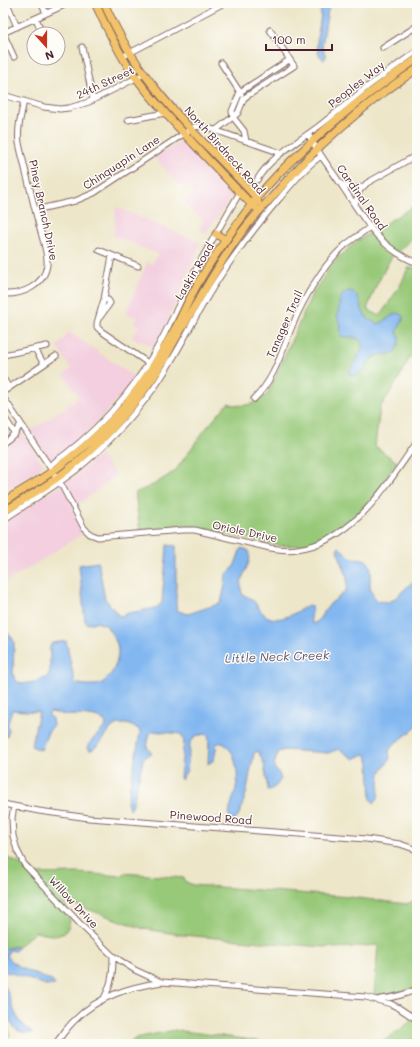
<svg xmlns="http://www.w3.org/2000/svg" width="420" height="1047" font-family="Mali,sans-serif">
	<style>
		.built { fill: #f3cfdf }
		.green { fill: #98c979; stroke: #717452 }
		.water { fill: #82b7f0; stroke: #666b8e }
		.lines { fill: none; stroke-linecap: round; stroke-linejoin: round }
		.minor-casing { stroke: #836562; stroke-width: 7 }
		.major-casing { stroke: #836562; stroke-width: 9 }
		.minor { stroke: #fff; stroke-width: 5 }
		.major { stroke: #f2c36a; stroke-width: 7 }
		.labels { text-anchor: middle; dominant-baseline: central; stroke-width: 3; stroke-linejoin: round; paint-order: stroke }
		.street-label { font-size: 11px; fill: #4a1f2b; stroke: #fdfcf7 }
		.water-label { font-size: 12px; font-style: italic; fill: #5e5470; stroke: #fdfcf7 }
	</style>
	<rect width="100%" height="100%" fill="#fdfcf7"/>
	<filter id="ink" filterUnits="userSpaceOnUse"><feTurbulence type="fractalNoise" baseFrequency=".025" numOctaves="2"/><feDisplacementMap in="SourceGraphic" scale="8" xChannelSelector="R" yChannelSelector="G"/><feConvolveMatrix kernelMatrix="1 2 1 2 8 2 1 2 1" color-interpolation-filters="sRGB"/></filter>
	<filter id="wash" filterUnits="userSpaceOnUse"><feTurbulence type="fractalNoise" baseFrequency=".012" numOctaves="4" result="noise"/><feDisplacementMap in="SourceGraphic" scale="16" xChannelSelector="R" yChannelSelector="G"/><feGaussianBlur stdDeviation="0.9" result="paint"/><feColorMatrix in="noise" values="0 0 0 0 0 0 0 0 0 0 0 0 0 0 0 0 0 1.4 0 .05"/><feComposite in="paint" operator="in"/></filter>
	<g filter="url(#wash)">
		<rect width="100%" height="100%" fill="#ede6c9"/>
		<!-- built -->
		<path class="built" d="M182 140 231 190 232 193V196L206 233 199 229 203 222 202 219 184 203 194 192 189 186 184 190 155 158Z
			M116 207 201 243 167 322 154 347 132 337 139 326 134 323 136 317 126 313 147 262 152 264 158 254 114 236Z
			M69 332 134 377 127 387 106 413 66 451 53 460 50 461 49 460 29 431 53 416 79 397 64 374 71 369 57 347Z
			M23 434 43 464 42 467 3 494V447Z
			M99 454 116 475 72 510 84 533 3 584V523L65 483 92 461Z"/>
		<!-- green -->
		<path class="green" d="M417 204V234L391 258 377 284 367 309 380 316 401 284 408 268H417V344L398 380 380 408 375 446 397 462C387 476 378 492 367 505 346 530 311 550 278 545L194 527H182L140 530 135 493 155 484 175 471 204 431 228 403C240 408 257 405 266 395 268 393 270 389 271 387L312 294 329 269 339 257 357 241Z
			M3 855 39 874 76 873 124 876V873L184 878V881L193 885 349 897 407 904 417 899V986C404 993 389 996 374 995L378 945 337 948 261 942 183 935 144 929 64 901 70 921 69 926 65 932 56 936 35 932 17 947H12L3 949Z
			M417 998V1044H373L386 1040 410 1022Z
			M3 1002 10 1035 4 1044H3Z
			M175 1030 253 1040 272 1044H128L136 1038Z"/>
		<!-- water -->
		<path class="water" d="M314 3H330V4L327 15 322 46 326 57 324 60C308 49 326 16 319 8 318 7 315 5 314 4Z
			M349 291C361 293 359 307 365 315 368 320 373 322 378 324 386 322 390 315 397 313L403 316V320L397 331C400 337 400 340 398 346 392 360 383 351 374 357 366 362 365 372 354 376L349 374V372C358 356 377 335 342 337L340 331 341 325C335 316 338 316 339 306 340 298 341 294 349 291Z
			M167 545 176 546V604L178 611 188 614 221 603 225 585 226 575 234 567 241 548 248 550C255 561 239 576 241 588 241 591 242 593 243 595 246 596 249 597 252 599 256 603 259 610 264 614 277 626 297 612 308 605L312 606C313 613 310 617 311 623H316L330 604 345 592 347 587V576L337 550 339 547C343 551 347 555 351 557 357 560 364 557 368 562 374 570 369 579 370 587 371 592 374 597 377 601L388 602 393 600 417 578V727L394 744 389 751 390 759 380 773 378 798 374 803 371 800 369 763 367 756 364 754 354 759 339 749 328 753 285 750 278 752 274 765 275 769 279 773 281 779 276 786 270 790H268L264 764 258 751 254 753 246 794 238 817 233 821 229 817C229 808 233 800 235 792 238 782 238 772 235 761 234 757 233 753 230 750 226 745 224 742 217 743L214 760 208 764 209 740 208 735 205 734 195 736 190 743 187 770 181 780 180 777 184 741 181 734 153 731 150 733 147 747 152 754 144 757 132 807 130 810 127 802 140 733 139 729 127 724H118L112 727 98 745 92 750H89L88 747 91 741 106 726 105 721C93 714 80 716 67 715 61 714 56 713 50 712L49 713V715L52 719 53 726 48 732 41 750 31 746 39 712 12 710 7 726 9 729 7 736 4 737 3 729 5 718 3 714V630C9 633 12 636 14 642L13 675 16 681 22 684 39 681 47 677 50 671V647L52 643 66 641 75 683C80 685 94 686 100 684 111 679 119 662 118 650 118 641 110 632 106 625L96 622 87 624 85 621 79 565 98 562 105 599 118 615 121 616 129 613 156 608 162 603C163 583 166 565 167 545Z
			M12 947H17V949L15 951 11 950C9 951 7 952 7 955 7 964 45 978 52 981L55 985C46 988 28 978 18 975 14 974 10 973 6 972L3 973 4 985 7 990 13 1008 19 1021 33 1033H24L17 1030 12 1025 3 1002V949Z"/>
	</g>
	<g filter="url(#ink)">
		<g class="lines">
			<defs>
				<path id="minor" d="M7 3 17 27
					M41 3 46 13
					M36 18 42 34
					M3 33 69 3
					M3 33 14 57
					M82 47 93 100
					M383 48 417 26
					M122 57 224 3
					M221 63 241 94
					M3 95 44 107 60 109 69 108 89 102 144 74
					M128 120 165 113
					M216 130 238 113 244 98 294 66 270 30
					M308 134C318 153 330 168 342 186 364 218 378 248 417 263
					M246 141 244 131 233 117 232 111 240 92 289 60
					M257 180C271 156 298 142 319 126 336 113 351 100 367 87 383 75 400 63 417 51
					M341 184 352 188 363 187
					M355 205 358 195 360 190 367 183 417 155
					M35 210 75 201 94 193 194 127 203 126 281 153
					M99 250 138 266
					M112 256 104 299 97 323V327L101 331 151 365
					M3 294C22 295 44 286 47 265 48 254 43 240 40 229 35 211 31 192 26 173 24 163 21 153 19 143 17 129 21 115 24 101
					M100 317 110 303 108 300 104 299
					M35 349 44 364
					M3 355 47 346
					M3 378 9 388
					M3 392 56 356
					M3 397 60 482 84 528 90 534 98 537 183 530H195L270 548C279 549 288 551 297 549 354 542 387 484 417 442
					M254 399C275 379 282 350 293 324 304 298 322 267 343 247 351 240 361 234 370 227
					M3 415 15 434
					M3 443C11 438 16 433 21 424
					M49 466C92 437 133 393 157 348 172 321 184 292 199 264 212 240 226 216 240 192
					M3 520C27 504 52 488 75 471 105 447 132 418 154 388 174 360 189 328 206 299 227 263 252 231 279 199 292 184 304 168 321 156
					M3 804 39 811 89 818 366 839 400 844 417 850
					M14 806 12 818 13 836 17 850 24 864 83 927 113 956 135 970 161 982
					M104 998C112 984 113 972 113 956
					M380 999C394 998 404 995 417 989
					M55 1044C62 1036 67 1027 75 1020 98 996 130 987 162 982L366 997 391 1004 399 1008 417 1020"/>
				<path id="major" d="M95 3C105 25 116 47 129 68 148 95 170 119 193 143 212 164 232 184 252 205L255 207
					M104 3C117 32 132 59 152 84 167 104 185 123 202 141 221 160 239 179 257 198L258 202
					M216 234 226 240
					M3 502C19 492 37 482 53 471 78 453 103 431 124 407 144 382 161 355 176 327 183 313 189 299 197 285 214 255 235 226 256 199 270 182 285 166 301 152 337 117 376 87 417 59
					M3 512C24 499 46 487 65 472 100 445 130 411 155 375 164 362 170 348 178 335 197 303 215 270 236 240 246 225 259 211 272 197 315 147 361 106 417 69"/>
			</defs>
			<!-- minor casing -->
			<use href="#minor" class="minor-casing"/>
			<!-- major casing -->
			<use href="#major" class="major-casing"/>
			<!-- minor -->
			<use href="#minor" class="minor"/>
			<!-- major -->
			<use href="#major" class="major"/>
		</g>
	</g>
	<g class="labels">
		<!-- street labels -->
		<g class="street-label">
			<text transform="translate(105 82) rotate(-25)">24th Street</text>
			<text transform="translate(356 84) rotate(-38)">Peoples Way</text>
			<text transform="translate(225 150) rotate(48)">North Birdneck Road</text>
			<text transform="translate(121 162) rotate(-33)">Chinquapin Lane</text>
			<text transform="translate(362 197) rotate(55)">Cardinal Road</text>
			<text transform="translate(44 210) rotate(78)">Piney Branch Drive</text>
			<text transform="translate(194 271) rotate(-59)">Laskin Road</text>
			<text transform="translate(284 324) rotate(-66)">Tanager Trail</text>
			<text transform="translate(245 531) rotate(12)">Oriole Drive</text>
			<text transform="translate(211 817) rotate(4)">Pinewood Road</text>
			<text transform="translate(74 902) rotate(47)">Willow Drive</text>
		</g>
		<!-- water labels -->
		<g class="water-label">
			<text transform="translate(277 656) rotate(-2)">Little Neck Creek</text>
		</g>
	</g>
	<!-- margin -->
	<rect width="420" height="1047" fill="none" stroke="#fdfcf7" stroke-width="16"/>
	<!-- north arrow -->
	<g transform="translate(46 46) rotate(159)"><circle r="19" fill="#fdfcf7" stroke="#b5a4a5"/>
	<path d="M0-3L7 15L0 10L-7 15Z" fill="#c8321e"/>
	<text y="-6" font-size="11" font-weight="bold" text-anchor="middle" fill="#4a1f2b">N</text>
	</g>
	<!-- scale -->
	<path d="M266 44v6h66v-6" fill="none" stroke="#4a1f2b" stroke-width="2"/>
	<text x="272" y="44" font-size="12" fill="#4a1f2b" stroke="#fdfcf7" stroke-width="3" paint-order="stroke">100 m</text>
</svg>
